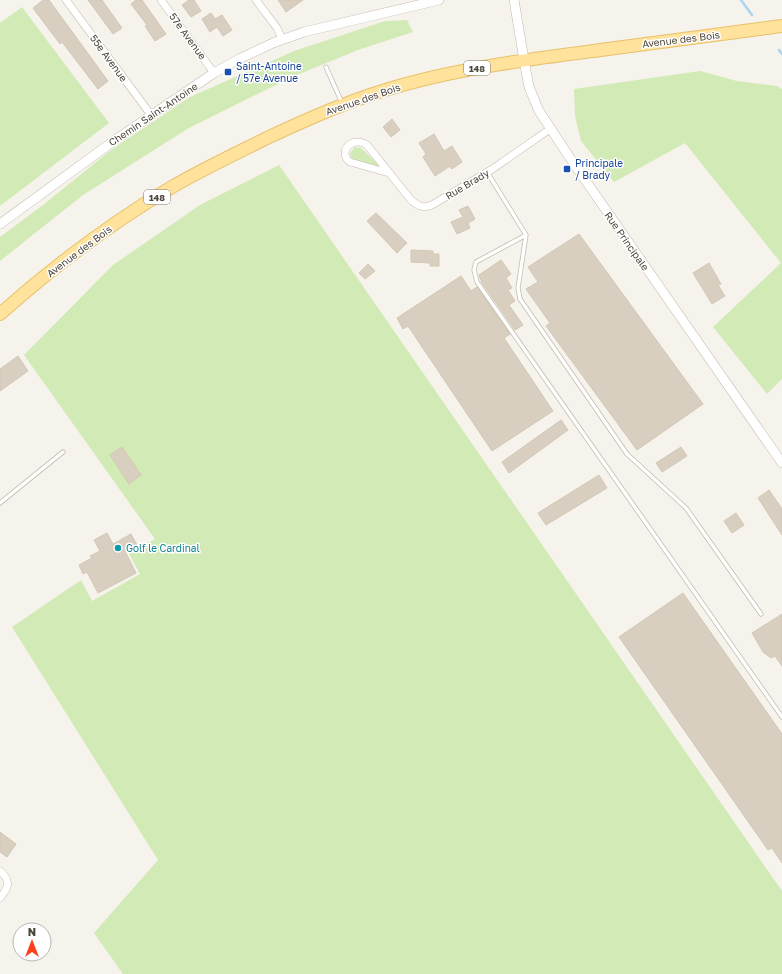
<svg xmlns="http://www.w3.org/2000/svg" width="782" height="974" font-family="'Golos Text',sans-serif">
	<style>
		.green { fill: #d2eab5 }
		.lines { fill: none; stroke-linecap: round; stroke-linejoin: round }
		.stream { stroke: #a9d4f2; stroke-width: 2.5 }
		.building { fill: #d8cfc1; stroke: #d3c7b4 }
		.service-casing { stroke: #c2bbae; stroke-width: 5 }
		.minor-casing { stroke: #c2bbae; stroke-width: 8 }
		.tertiary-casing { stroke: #c2bbae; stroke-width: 10 }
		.primary-casing { stroke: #e6c16a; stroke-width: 14 }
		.service { stroke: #fff; stroke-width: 3.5 }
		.minor { stroke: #fff; stroke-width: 7 }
		.tertiary { stroke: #fff; stroke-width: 9 }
		.primary { stroke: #ffe39c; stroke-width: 12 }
		.transit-dot { fill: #1a4fb4; stroke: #fff; stroke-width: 1.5 }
		.culture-dot { fill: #0f9aa8; stroke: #fff; stroke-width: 1.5 }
		.labels { text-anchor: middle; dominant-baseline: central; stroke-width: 3; stroke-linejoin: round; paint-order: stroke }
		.shield { fill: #fff; stroke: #817c74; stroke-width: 1 }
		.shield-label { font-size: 9px; font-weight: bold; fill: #4b4439 }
		.street-label { font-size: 10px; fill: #4b4439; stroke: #fff }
		.transit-label { font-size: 10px; fill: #164399; stroke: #fff; text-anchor: start }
		.culture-label { font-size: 10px; fill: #0d838f; stroke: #fff; text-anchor: start }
	</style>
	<rect width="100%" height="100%" fill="#f6f3ec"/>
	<!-- green -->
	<path class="green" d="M22 7 109 123 0 206V23Z
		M407 20 413 32 358 50 292 77 189 128 83 195 0 261V237L43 205 111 150 190 97 294 51 385 21Z
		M700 71 737 81 777 86 782 89V379L767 394 713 327 781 263 685 143 614 182 581 141 575 116 574 89Z
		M355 147 361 148 379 165 378 167 360 162 352 158 350 153Z
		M279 165 782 891V974H123L94 933 158 860 12 627 81 580 92 601 140 574 129 554 155 539 24 355 113 265 200 205Z"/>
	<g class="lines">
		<!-- stream -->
		<path class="stream" d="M741 0 752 15
			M779 50 782 54"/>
	</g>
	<!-- building -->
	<path class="building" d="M43 0H49L108 81 98 89 62 42 60 44 33 8Z
		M88 0H102L122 28 113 34Z
		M136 0H142L166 34 155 41 145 26 147 25 131 4Z
		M189 0H194L201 11 191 17 182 5Z
		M278 0H303L286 12Z
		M211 13 215 19 222 15 232 30 223 36 217 27 210 32 202 19Z
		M392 119 400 130 391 137 383 127Z
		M434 134 444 151 452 146 462 162 452 169 450 166 435 176 423 157 426 154 419 143Z
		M468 206 475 219 468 223 470 228 457 234 451 222 463 217 459 210Z
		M376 213 407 243 397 253 367 221Z
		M579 234 703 404 637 450 546 326 550 323 526 289 538 282 528 267Z
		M411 250 433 251V254H439V266H430V263L411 262Z
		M501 260 511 274 506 278 512 288 508 290 515 301 509 305 523 325 515 330 482 283 479 275Z
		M709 263 721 284 718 285 725 296 712 304 693 273Z
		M368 264 375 271 365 279 359 273Z
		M461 276 471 291 477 287 510 334 504 338 553 411 492 451 408 326 403 329 397 318Z
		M18 356 28 371 0 391V369Z
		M561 420 568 430 509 473 502 462Z
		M122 447 141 475 129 484 110 455Z
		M681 447 687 456 662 472 656 463Z
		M599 475 607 488 546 525 538 513Z
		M769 490 782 509V535L758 498Z
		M736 513 744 525 732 533 724 521Z
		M107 533 113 544 131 534 137 545 125 551 136 573 98 593 87 572 83 574 79 565 92 558 90 556 100 551 94 540Z
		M683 593 782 734V863L772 848 768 850 619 637Z
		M782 614V666L775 656 771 658 763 652 752 633Z
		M0 832 16 844 7 857 0 852Z"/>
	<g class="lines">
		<defs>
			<path id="service" d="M326 67 342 103
				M487 172 526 235 518 288 520 299 627 454 686 508 761 614
				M526 235 476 262 474 270 477 282 782 717
				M0 503 63 452"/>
			<path id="minor" d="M66 0 151 115
				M161 0 214 73
				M256 0 277 28 282 39
				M389 173 350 162C337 152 352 135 367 145L411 200C418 206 423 209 432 205L494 168 550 129
				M0 871C12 881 8 888 0 898"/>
			<path id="tertiary" d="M514 0 524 60 529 87 539 111 574 164 782 463
				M0 224 115 140 214 73 239 59 273 43 304 32 439 0"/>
			<path id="primary" d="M0 314C53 267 111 223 172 187 203 169 235 154 267 138 312 117 357 97 406 84 472 66 540 58 608 49 666 41 724 34 782 26"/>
		</defs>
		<!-- service casing -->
		<use href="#service" class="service-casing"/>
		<!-- minor casing -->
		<use href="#minor" class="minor-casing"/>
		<!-- tertiary casing -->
		<use href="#tertiary" class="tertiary-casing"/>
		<!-- primary casing -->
		<use href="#primary" class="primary-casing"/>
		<!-- service -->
		<use href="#service" class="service"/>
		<!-- minor -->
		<use href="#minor" class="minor"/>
		<!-- tertiary -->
		<use href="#tertiary" class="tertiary"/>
		<!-- primary -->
		<use href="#primary" class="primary"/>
	</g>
	<!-- markers -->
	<g class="transit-dot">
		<rect x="224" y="68" width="8" height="8" rx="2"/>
		<rect x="563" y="165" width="8" height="8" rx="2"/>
	</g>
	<circle class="culture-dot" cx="118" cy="548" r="4"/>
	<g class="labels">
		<!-- shield labels -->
		<g class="shield">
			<rect x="464" y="61" width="26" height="14" rx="3"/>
			<rect x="144" y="190" width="26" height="14" rx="3"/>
		</g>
		<g class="shield-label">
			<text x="477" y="68">148</text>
			<text x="157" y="197">148</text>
		</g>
		<!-- street labels -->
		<g class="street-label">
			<text transform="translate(188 36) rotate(54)">57e Avenue</text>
			<text transform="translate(681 39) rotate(-7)">Avenue des Bois</text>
			<text transform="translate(109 58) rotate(54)">55e Avenue</text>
			<text transform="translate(363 99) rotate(-19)">Avenue des Bois</text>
			<text transform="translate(153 114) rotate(-34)">Chemin Saint-Antoine</text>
			<text transform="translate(467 184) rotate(-31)">Rue Brady</text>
			<text transform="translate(627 241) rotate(55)">Rue Principale</text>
			<text transform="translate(79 251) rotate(-37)">Avenue des Bois</text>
		</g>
		<!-- transit labels -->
		<g class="transit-label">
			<text x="236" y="66">Saint-Antoine<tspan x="236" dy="12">/ 57e Avenue</tspan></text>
			<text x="575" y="163">Principale<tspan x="575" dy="12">/ Brady</tspan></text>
		</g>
		<!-- culture labels -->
		<g class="culture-label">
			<text x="126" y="548">Golf le Cardinal</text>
		</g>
	</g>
	<!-- north arrow -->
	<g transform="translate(32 942)"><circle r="19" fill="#ffffff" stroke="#b7b4b0"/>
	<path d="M0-3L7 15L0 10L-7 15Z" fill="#fc3f1d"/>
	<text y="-6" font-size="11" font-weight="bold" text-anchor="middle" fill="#4b4439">N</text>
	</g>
</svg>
